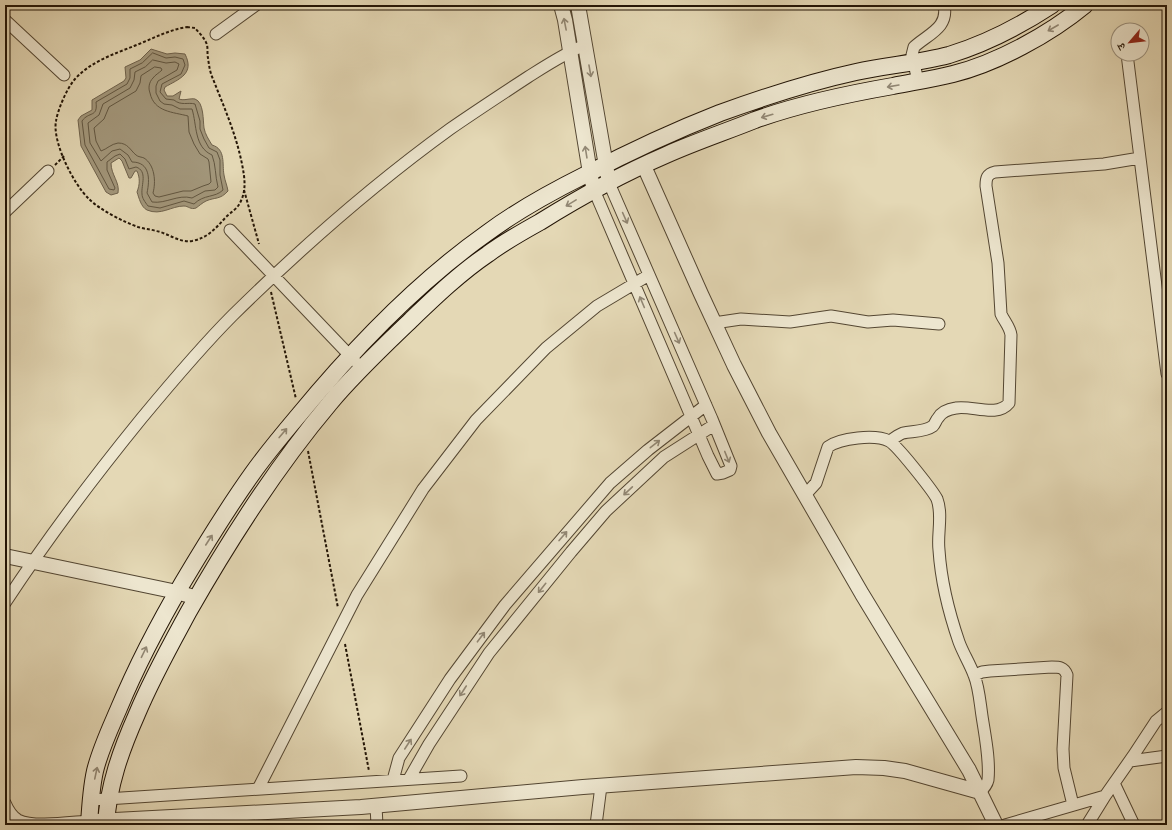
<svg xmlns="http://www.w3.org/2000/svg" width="1172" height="830" font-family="'IM FELL Double Pica','Noto Serif Devanagari',serif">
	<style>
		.water { fill: #a2967a; stroke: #6f624c }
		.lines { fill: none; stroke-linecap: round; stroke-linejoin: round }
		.shore { stroke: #625640; stroke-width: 1 }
		.minor-casing { stroke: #534632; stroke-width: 13 }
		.tertiary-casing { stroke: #534632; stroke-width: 16 }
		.secondary-casing { stroke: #231506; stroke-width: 18 }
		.path { stroke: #231506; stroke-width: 2; stroke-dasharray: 3 2; stroke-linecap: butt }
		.minor { stroke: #ede6cf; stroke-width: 11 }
		.tertiary { stroke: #ede6cf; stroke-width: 14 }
		.secondary { stroke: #ede6cf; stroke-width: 16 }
		.oneway { stroke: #928875 }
	</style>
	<rect width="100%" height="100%" fill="#e4d8b5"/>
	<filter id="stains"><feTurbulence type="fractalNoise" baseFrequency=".005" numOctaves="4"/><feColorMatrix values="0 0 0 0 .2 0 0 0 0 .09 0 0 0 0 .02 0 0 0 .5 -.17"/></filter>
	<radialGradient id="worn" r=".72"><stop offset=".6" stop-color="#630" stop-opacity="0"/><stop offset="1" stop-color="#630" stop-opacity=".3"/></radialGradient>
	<!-- water -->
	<path class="water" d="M151 49 167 54 175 53 185 54C195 74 179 79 165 87L164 90 167 96H173L181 91 179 99C184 101 190 98 195 99 204 102 203 121 204 128 205 134 209 140 212 145 226 149 222 164 224 175 225 181 227 185 228 191 220 200 215 197 206 201 202 203 199 206 196 208 191 210 188 206 184 206 171 206 161 216 147 210 141 207 139 198 137 192 140 184 140 178 137 171H135L131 178H129L122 161 119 158 111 163C111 175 120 182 118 193L111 195 106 192 81 146 78 120 81 116 92 110V100L124 81 126 78 125 67 140 60Z"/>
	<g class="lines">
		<!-- shore -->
		<path class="shore" d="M153 53 166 58 175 57 183 59 185 65 181 74 162 84 160 92 166 99 174 100C181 106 188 102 195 104L200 121V129L204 139 209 148 217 152 220 160V175L223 190C215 198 204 194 194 204L184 201 160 208 148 206C145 202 142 198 142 194 141 185 148 171 136 167L129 169 125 159 120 154 115 156 107 162V170L115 188 114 190 109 189 85 145 82 121C89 111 98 118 96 102L127 84 130 78V69L142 63Z
			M153 60 166 63 175 62 179 64 177 70 158 81 156 86V93L160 101 164 104 172 105 180 109H192C197 125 194 147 212 155 216 165 215 176 218 187L215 190 205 191 192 198C178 194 166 204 152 202L147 193C150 179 150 162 132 162L128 155 120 149 112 151 101 161 90 143 88 123 99 115 103 104 130 88 134 80 135 72 145 67Z
			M155 67 161 68 162 70C159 73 155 75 153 78 149 82 148 88 150 93 154 112 173 112 188 116L189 132 194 144 200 154 208 159 209 162 211 182 209 184 203 186 191 191H183L159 197 155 196 153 193C156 182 155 165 144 158 142 157 138 157 136 155 130 150 128 143 118 143 111 144 107 149 101 151L96 141 94 128 104 119 109 107 136 91 140 83 141 76Z"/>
		<defs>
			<path id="minor" d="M5 20 64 75
				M216 34 256 5
				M1127 54 1167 374
				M918 81 912 55 914 47C928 34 949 28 944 5
				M594 190 708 456 717 474 723 473 730 470 731 466 712 419 609 183
				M5 212 48 171
				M230 230 355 361
				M714 323 741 319 790 322 831 316 868 322 893 320 939 324
				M890 441C894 438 898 435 903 433 912 431 925 432 933 426 935 424 936 420 938 418 942 411 949 409 956 408 972 405 997 418 1009 403L1011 335C1010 327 1004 321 1001 314L998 263 986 186C986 178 987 174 995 172L1104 164 1140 158
				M805 495 816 483 828 447C840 438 875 434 889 441 897 445 933 491 937 499 943 515 937 534 939 550 941 581 949 613 959 642 963 653 970 664 974 675 979 687 980 703 982 716 985 736 990 759 988 780 987 785 984 788 980 792
				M5 603C47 539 93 478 141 419 170 384 200 348 233 315 300 249 374 184 450 129 476 111 502 94 528 77 547 65 565 53 585 45
				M975 675 982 672 990 671 1052 667C1059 667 1064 667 1067 675L1063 749 1064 768 1073 805
				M1130 761 1167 756
				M409 779 429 744 489 653 571 552 606 511 664 457 714 425
				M393 780 399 758 450 679 505 605 610 483 648 450 706 405
				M1114 783 1134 825
				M258 789 357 595 423 489 476 420 546 348 597 306 649 275
				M91 800 461 776
				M5 803C8 810 11 816 18 820 33 828 72 822 89 821
				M376 806 377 825
				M596 825 601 786
				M1005 825 1105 796
				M1087 825 1105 796 1133 756 1156 721 1167 712"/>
			<path id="tertiary" d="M561 5 565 20 590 173 594 190
				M578 5 609 183
				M644 166 701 294 734 365 769 433 862 594 969 770 996 825
				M5 556 177 592 197 598
				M96 821 361 807 583 787 856 767 884 768 905 771 980 792"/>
			<path id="secondary" d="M89 825C90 807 91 789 95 771 100 750 110 729 119 708 137 665 159 623 183 582 205 545 227 509 252 474 266 454 282 435 298 416 354 348 415 284 487 233 518 210 551 192 585 175 629 152 674 131 720 113 764 97 810 82 856 72 887 65 919 63 949 55 985 44 1020 26 1052 5
				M106 825C108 786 121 750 137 714 152 678 170 646 189 611 230 539 276 467 330 403 354 374 383 347 411 320 435 297 460 273 488 254 504 242 522 232 540 222 580 197 622 174 666 155 695 142 725 132 755 120 799 104 847 94 893 86 913 82 933 79 953 74 997 63 1050 34 1085 5"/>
		</defs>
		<!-- minor casing -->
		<use href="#minor" class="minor-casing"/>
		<!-- tertiary casing -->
		<use href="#tertiary" class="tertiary-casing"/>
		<!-- secondary casing -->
		<use href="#secondary" class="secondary-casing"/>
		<!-- path -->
		<path class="path" d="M187 27 195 28C199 33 205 38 207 45 208 49 207 54 208 58 209 65 210 73 213 79 224 107 236 134 242 164 245 179 247 193 238 206 235 210 230 213 226 217 216 228 208 238 192 241 179 243 168 233 156 231 150 229 144 229 138 227 124 222 100 210 89 199 74 185 52 142 56 121 58 109 67 88 75 79 90 62 114 54 134 46 152 39 168 30 187 27Z
			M55 165 64 156
			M244 190 259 244
			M271 292 296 399
			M308 451 338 608
			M345 644 369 771"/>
		<!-- minor -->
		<use href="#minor" class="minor"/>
		<!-- tertiary -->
		<use href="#tertiary" class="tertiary"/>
		<!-- secondary -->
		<use href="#secondary" class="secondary"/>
	</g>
	<!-- one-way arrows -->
	<defs><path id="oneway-shaft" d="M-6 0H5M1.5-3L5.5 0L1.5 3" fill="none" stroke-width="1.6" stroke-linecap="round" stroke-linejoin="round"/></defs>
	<g class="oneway">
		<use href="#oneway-shaft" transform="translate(565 24) rotate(-101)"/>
		<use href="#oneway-shaft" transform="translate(1053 28) rotate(150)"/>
		<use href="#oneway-shaft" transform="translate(590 71) rotate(80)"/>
		<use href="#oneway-shaft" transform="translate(893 86) rotate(170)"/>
		<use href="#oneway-shaft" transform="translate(767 116) rotate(164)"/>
		<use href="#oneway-shaft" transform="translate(586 152) rotate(-99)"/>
		<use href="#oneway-shaft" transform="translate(571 203) rotate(149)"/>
		<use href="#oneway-shaft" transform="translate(625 218) rotate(66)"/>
		<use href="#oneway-shaft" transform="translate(642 302) rotate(-113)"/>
		<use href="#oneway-shaft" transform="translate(677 338) rotate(66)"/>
		<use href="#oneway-shaft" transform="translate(283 433) rotate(-50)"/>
		<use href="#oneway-shaft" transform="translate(655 444) rotate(-38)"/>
		<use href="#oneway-shaft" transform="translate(727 457) rotate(68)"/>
		<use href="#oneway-shaft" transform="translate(628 491) rotate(137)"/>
		<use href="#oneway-shaft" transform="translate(563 536) rotate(-49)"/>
		<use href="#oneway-shaft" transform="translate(209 540) rotate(-57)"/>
		<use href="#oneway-shaft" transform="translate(542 588) rotate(129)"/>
		<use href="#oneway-shaft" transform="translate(481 637) rotate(-53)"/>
		<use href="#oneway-shaft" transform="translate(144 652) rotate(-64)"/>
		<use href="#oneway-shaft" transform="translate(463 691) rotate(123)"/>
		<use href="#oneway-shaft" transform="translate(408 744) rotate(-57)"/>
		<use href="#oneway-shaft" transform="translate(96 773) rotate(-78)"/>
	</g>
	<!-- margin -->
	<rect width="1172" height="830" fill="none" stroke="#e4d8b5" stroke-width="20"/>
	<rect x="6" y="6" width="1160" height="818" fill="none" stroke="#231506" stroke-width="2"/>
	<rect x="10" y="10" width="1152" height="810" fill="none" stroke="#231506"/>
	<!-- north arrow -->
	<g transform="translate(1130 42) rotate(242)"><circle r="19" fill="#ede6cf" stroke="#9c927f"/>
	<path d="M0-3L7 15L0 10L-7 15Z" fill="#8f2418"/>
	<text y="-6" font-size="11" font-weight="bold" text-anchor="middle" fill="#231506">उ</text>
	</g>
	<rect width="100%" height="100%" filter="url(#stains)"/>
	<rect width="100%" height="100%" fill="url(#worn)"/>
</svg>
